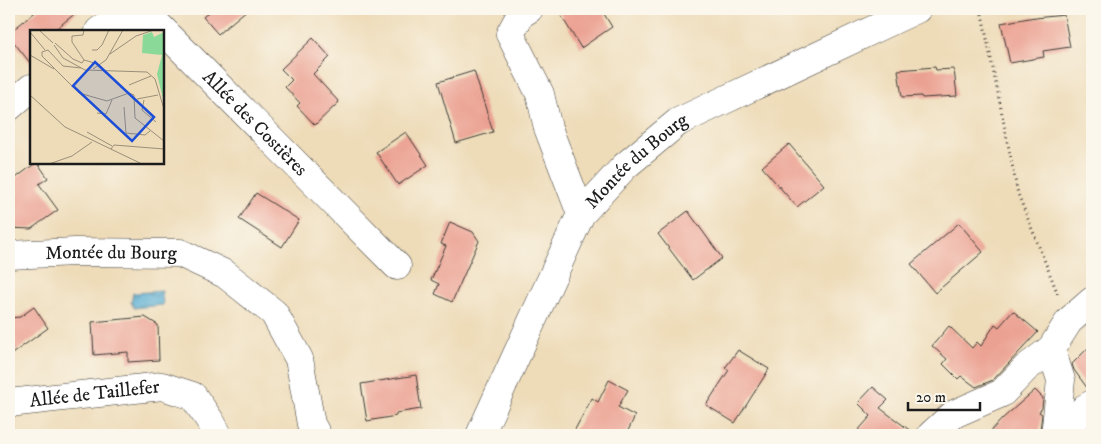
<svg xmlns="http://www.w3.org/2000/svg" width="1101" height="444" font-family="'IM FELL DW Pica',serif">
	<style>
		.water { fill: url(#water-waves); stroke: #386476 }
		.building { fill: #eba192 }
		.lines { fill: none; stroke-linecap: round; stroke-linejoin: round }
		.minor-casing { stroke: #3c3934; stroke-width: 29 }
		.path { stroke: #3c3934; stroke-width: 3; stroke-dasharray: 1 4; stroke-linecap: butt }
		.minor { stroke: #fff; stroke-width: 28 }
		.labels { text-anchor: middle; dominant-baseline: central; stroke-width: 5; stroke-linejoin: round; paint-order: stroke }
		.street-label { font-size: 19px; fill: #1c1c1c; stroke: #fbf7ec }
		.inset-road { fill: none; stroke: #9a8f7a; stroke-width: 1 }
		.view { fill: #1d4ed8; fill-opacity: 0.15; stroke: #1d4ed8; stroke-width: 2.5 }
		.inset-edge { fill: none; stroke: #1c1c1c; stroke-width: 2.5 }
	</style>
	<defs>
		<pattern id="water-waves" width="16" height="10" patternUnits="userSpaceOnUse" patternTransform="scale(1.25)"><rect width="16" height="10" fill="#54abd1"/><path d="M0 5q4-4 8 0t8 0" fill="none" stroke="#458aa9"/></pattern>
	</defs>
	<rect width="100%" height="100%" fill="#fbf7ec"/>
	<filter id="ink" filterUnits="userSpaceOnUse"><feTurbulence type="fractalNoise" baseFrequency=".02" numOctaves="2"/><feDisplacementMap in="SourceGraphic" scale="10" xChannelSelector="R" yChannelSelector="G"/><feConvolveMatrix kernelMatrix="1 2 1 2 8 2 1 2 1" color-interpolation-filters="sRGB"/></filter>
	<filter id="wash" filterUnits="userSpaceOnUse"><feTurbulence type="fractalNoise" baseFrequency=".0096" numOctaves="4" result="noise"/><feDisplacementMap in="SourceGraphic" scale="20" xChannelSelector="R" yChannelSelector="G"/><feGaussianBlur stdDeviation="1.12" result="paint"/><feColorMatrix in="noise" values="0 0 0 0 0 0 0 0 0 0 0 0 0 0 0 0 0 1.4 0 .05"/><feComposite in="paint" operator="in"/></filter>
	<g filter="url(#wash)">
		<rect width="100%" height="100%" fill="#eedcb9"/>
		<!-- water -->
		<path class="water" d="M162 291 163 305 134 308 131 302 133 293Z"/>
		<g id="blocks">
			<!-- building -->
			<path class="building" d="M39 9H81L53 31H31V64L9 36V33Z
				M213 9H248L218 34 203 17Z
				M557 9H601L612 27 581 48Z
				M1064 15 1070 47 1043 51 1044 57 1010 63 1001 23 1035 17V18Z
				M313 38 330 57 313 74 339 102 315 125 297 106 300 103 285 87 292 80 281 69Z
				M935 67 936 70 954 69 957 96 922 98 921 96 902 97 898 70Z
				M474 71 493 132 456 143 438 82Z
				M406 132 428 165 398 185 376 152Z
				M789 144 824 185 797 207 762 167Z
				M37 162 48 178 39 184 58 210 31 229 9 228V183Z
				M256 193 299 220 282 247 239 219Z
				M688 211 722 258 693 280 658 234Z
				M450 222 473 232 479 241 452 302 435 294 439 284 431 280 446 246 441 244Z
				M959 223 983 252 935 293 911 264Z
				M34 307 48 328 9 356V318L20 317Z
				M1013 311 1038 332 993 380 976 387 961 376 958 379 943 364 947 359 932 346 949 326 972 348 977 342 981 346 995 324 999 327Z
				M145 317 158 325 159 360 128 362V352L94 355 92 322Z
				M1092 344V388L1088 389 1074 370 1072 364Z
				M738 350 769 369 735 423 706 405 729 370 725 368Z
				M416 375 421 409 396 413V416L367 421 361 384Z
				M609 380 628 390 618 407 635 416 626 435H572L592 398 598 402Z
				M873 387 888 400 880 408 916 435H854L871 416 858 403Z
				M1035 390 1043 398 1042 408 1039 412 1042 414 1040 431 1034 435H987L1003 418Z"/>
		</g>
	</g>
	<g filter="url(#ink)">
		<use href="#blocks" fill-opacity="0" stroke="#3c3934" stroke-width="1"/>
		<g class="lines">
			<defs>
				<g id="minor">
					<path d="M529 9 521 14 510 34 540 94 548 128 581 214"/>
					<path id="s1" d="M99 31C120 14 134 17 158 25L397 266"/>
					<path d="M9 107 31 88"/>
					<path id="s2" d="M9 255 75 252 180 253 225 274 274 313 299 359 311 424 317 435"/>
					<path d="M1051 349 1061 380 1055 435"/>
					<path id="s3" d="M9 403 162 386 193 396 211 422 218 435"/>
					<path id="s4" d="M480 435 581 214 625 166 678 122 917 9"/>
					<path d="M931 435 954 414 1002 393 1026 368 1051 349 1069 321 1092 301"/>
					<path d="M1061 435 1085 408 1092 404"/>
				</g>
			</defs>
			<!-- minor casing -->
			<use href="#minor" class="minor-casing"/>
			<!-- path -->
			<path class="path" d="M981 9 1018 194 1059 297"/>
			<!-- minor -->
			<use href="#minor" class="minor"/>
		</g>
	</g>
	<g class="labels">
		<!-- street labels -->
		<g class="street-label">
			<text stroke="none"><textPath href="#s1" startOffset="201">Allée des Costières</textPath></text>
			<text stroke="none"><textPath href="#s4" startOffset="320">Montée du Bourg</textPath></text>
			<text stroke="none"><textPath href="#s2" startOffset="102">Montée du Bourg</textPath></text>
			<text stroke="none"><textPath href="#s3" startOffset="86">Allée de Taillefer</textPath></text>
		</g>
	</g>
	<!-- overview -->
	<g transform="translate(30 30)">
		<rect width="134" height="134" fill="#eedcb9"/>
		<path d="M122 2 124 7 134 2V73L127 44 132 25 112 23 113 5Z" fill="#8ad998"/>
		<path class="inset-road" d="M9 0 23 13M54 0 53 5 42 6V12L54 30 68 34M0 2 15 20M25 13 43 29 52 33 54 30M24 15 33 28 55 40 117 42 125 49 134 79M62 20H67L72 15 79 0M80 24 106 6 124 0M0 25 24 39M51 38 33 36 18 20 12 22V26L49 63 77 71 99 63 104 65 105 88 134 111M63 39 76 30 93 0M99 55 121 46M0 65 35 97 112 134M107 69 128 65M114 70 112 80 126 92M94 77 96 103 115 105 120 101M67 83 76 84 82 70M57 102 82 116M81 119 84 115 134 119M19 134 42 126 62 112"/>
		<path class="view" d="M65 32 124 87 102 111 43 56Z"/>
		<rect width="134" height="134" class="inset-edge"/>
	</g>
	<!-- margin -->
	<rect width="1101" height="444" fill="none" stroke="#fbf7ec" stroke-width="30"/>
	<!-- scale -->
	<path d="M908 402v8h72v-8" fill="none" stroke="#1c1c1c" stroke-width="2.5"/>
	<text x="916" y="402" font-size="15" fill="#1c1c1c" stroke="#fbf7ec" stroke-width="4" paint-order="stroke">20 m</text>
</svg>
